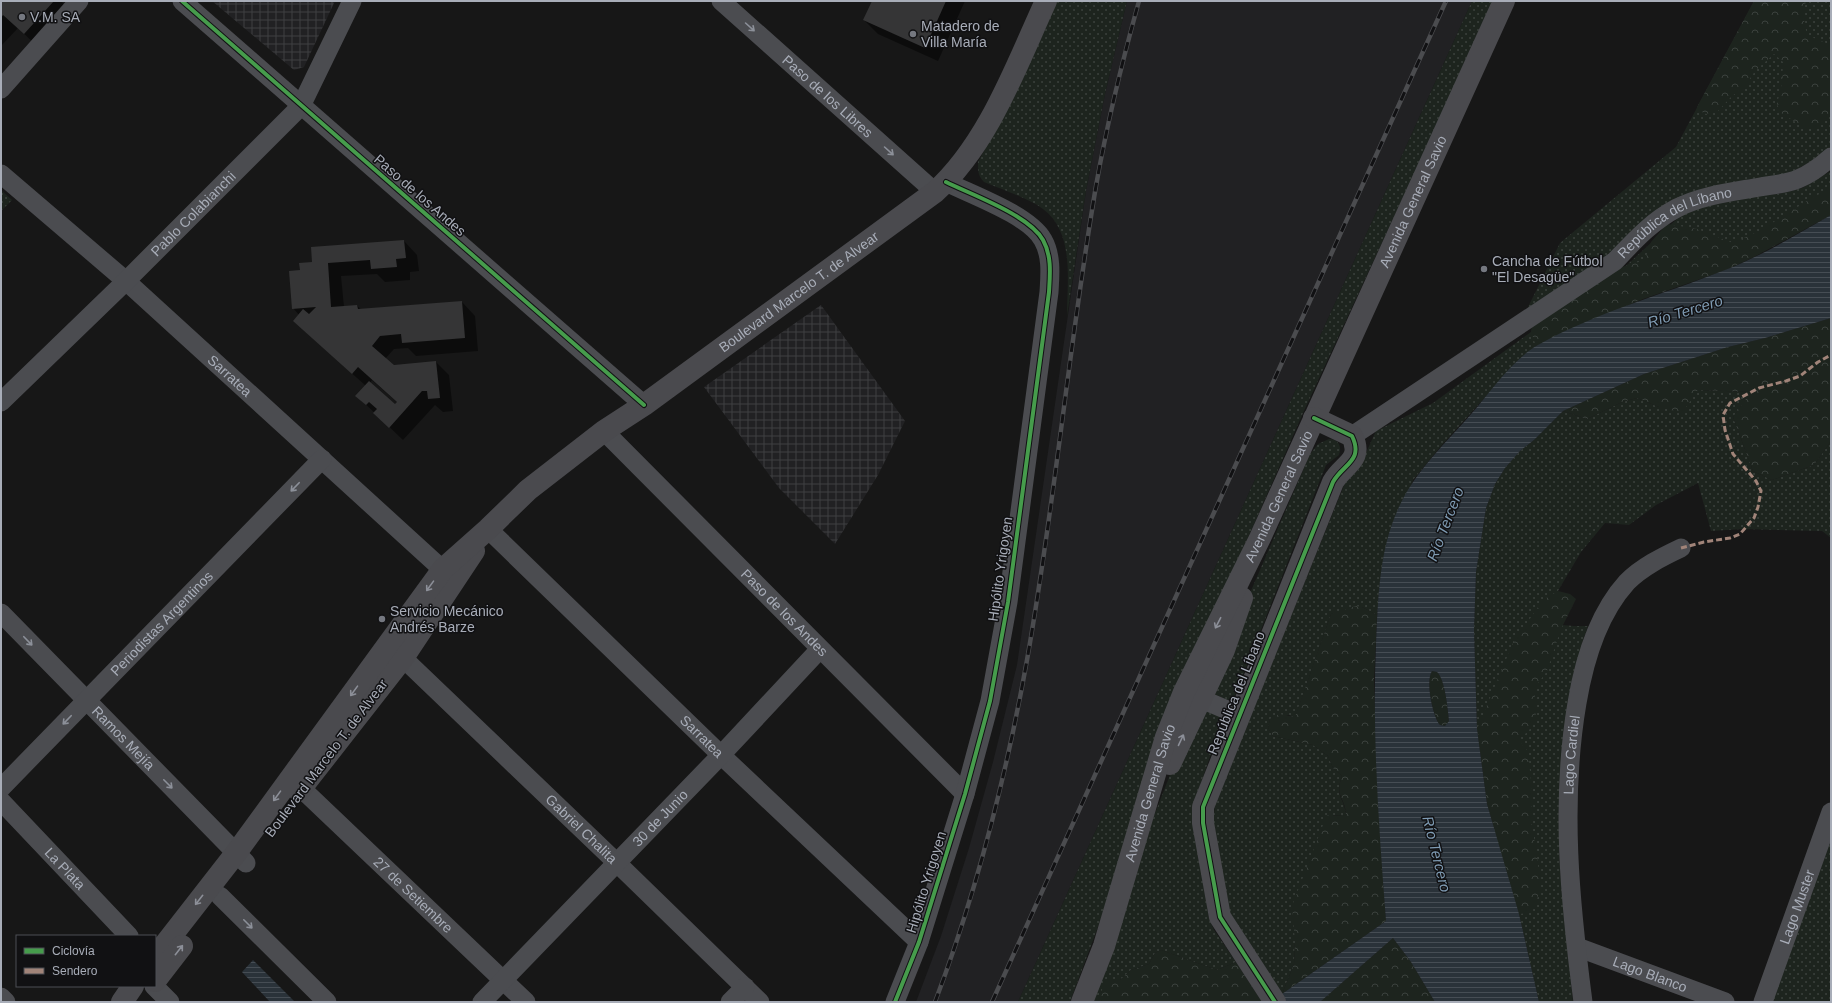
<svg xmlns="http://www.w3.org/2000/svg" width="1832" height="1003" font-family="Helvetica,sans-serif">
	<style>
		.built { fill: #212123 }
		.industrial { fill: url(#industrial-grid) }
		.green { fill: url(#green-dots) }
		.forest { fill: url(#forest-crowns) }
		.water { fill: url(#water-rules); fill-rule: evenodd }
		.shadow { fill: #0007; fill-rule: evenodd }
		.building { fill: #353536 }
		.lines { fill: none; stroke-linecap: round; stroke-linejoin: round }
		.street { stroke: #4b4c50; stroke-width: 19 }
		.secondary { stroke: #4a4a4e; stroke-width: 22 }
		.rail-casing { stroke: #4b4c4f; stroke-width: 4.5 }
		.rail { stroke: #111113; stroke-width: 3; stroke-dasharray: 9; stroke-linecap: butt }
		.quiet { stroke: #a18479; stroke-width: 3; stroke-dasharray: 6 3; stroke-linecap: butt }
		.cycleway-casing { stroke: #111113; stroke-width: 6 }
		.cycleway { stroke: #469c4c; stroke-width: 4 }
		.oneway { stroke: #8c9099 }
		.oneway2 { stroke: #8c8f98 }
		.poi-dot { fill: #757880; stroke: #111113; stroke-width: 1.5 }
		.labels { text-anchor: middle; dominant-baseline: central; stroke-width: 3; stroke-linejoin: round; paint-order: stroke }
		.poi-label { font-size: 14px; fill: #a8adb8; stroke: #111113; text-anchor: start }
		.street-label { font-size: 14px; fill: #a8adb8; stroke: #111113 }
		.water-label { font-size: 15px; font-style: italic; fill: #7f9bb3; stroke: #111113 }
	</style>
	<defs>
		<pattern id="industrial-grid" width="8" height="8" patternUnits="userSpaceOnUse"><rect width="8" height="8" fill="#212123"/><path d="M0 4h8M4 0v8" fill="none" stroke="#3e3f41"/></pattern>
		<pattern id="green-dots" width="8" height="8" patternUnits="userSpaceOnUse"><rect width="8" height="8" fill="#1d241e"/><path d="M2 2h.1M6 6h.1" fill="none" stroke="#3b413d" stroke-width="1.8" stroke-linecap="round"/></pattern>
		<pattern id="forest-crowns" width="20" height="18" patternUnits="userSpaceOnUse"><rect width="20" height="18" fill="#1d241e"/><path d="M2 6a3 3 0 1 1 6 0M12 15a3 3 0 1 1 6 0" fill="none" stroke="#3b413d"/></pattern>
		<pattern id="water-rules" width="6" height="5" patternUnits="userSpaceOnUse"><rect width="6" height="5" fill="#2a3239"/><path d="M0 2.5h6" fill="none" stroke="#464d54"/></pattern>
	</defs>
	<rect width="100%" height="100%" fill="#171717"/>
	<!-- built -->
	<path class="built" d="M1127 1H1472L1018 1002H916L941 936 969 848 993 762 1017 665 1086 191 1105 94Z"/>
	<!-- industrial -->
	<path class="industrial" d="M212 1H335L304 67 294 70Z
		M821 305 905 421 878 475 835 544 779 488 704 387Z"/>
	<!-- green -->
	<path class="green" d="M1055 1H1127L1105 94 1086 191 1067 316C1067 281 1075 233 1043 209 1030 199 1001 189 984 182 978 176 978 171 978 162L1002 117Z
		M1472 1H1494L1303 413 1251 531 1163 722 1102 916 1070 1002H1018Z
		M1754 1H1831V146L1812 161 1790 173 1709 187 1522 319 1560 243 1676 147Z
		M1831 171V215L1536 346 1518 361 1497 384 1441 446 1413 480 1381 573 1377 615 1362 607 1331 614 1295 718 1289 715 1270 719 1268 728 1273 736 1313 745 1328 756 1333 768 1342 776C1334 798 1345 797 1346 816L1333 815 1295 942 1294 964 1282 994 1230 914 1213 827 1215 803 1345 483 1358 470 1376 431 1433 403 1531 332 1604 286 1677 219 1694 208 1750 196 1778 194 1802 188Z
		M1 190 12 200 1 211Z
		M1698 390 1752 392 1733 417 1753 471 1772 480 1814 465 1831 441V538L1822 531 1742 529 1711 531 1698 483 1656 505 1629 525 1605 523 1581 552 1539 623 1574 626H1588L1582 643 1559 787V849L1561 881 1573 1002H1539L1519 914 1494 830 1477 729 1474 630 1476 572 1486 508 1495 484 1505 468 1520 451 1534 440 1563 411 1587 419 1622 402 1637 398 1659 407Z
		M1329 439C1339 439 1342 447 1339 455L1326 465 1234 698 1227 700 1214 694 1244 607 1310 454 1318 444Z
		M1205 709 1222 716 1223 719 1194 803 1209 918 1214 930 1236 962 1217 970 1161 950 1155 953 1149 964 1131 970 1120 980 1104 987 1101 993V1000L1103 1002H1093L1137 859 1170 775 1199 715Z
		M1831 835V1002H1771Z"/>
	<!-- forest -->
	<path class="forest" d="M1754 1H1806L1803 15 1807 35 1826 43H1831V110L1817 128 1804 127 1781 113 1777 104 1782 83 1783 62 1774 54 1755 71 1745 86 1731 97 1717 112 1706 114 1700 111 1697 107Z
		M1831 186V215L1754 257 1726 270 1643 299 1575 327 1536 346 1531 332 1532 324 1622 267 1645 260 1651 242 1667 224 1697 229 1733 243 1761 230Z
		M1831 318V441L1814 465 1772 480 1753 471 1733 417 1751 392 1698 390 1682 413 1659 407 1637 398 1622 402 1587 419 1563 411 1644 374 1728 347 1765 338Z
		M1558 591 1570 594 1576 599 1561 629 1547 671 1536 686 1535 696 1536 718 1528 732 1517 739 1528 751 1531 781 1532 824 1541 885 1536 903 1527 913 1519 914 1487 804 1477 729 1513 643 1543 600Z
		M1356 606 1362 607 1377 615 1374 680 1377 780 1386 921 1282 994 1294 964 1295 942 1292 906 1326 817 1328 815 1346 816C1346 797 1334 798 1342 776L1333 768 1328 756 1313 745 1273 736 1268 728 1270 719 1279 714 1295 717 1331 614Z
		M1432 671 1437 672C1445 679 1448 710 1449 721L1445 726 1440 725C1433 716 1425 681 1432 671Z
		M1393 938 1411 962 1435 1002H1320Z
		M1161 950 1217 970 1236 962 1262 1002H1103L1101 1000V993L1105 980H1120L1131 970 1149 964 1155 953Z"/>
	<!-- water -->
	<path class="water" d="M1831 215V318L1765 338 1728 347 1644 374 1563 411 1534 440 1520 451 1505 468 1495 484 1486 508 1476 572 1474 630 1477 729 1487 804 1519 914 1539 1002H1435L1411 962 1393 938 1320 1002H1286L1282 994 1386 921C1379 829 1372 736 1376 644 1378 599 1379 549 1399 507 1416 470 1445 444 1472 413 1491 391 1513 359 1538 345 1597 312 1662 295 1725 270 1762 256 1797 234 1831 215ZM1432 671 1437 672C1445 679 1448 710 1449 721L1445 726 1440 725C1433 717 1425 681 1432 671Z
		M253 960 295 1002H270L242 972Z"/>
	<!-- shadow -->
	<path class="shadow" d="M1 1H61L70 11 38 47 18 28 1 46Z
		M873 1H965L938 61 878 34 864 20Z
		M404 241 417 255 419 271 410 272V280L385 282 377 274 341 276 344 307 357 306 362 310 462 302 475 316 478 351 416 356 408 348 394 349 385 359 394 366 436 362 449 375 453 411 443 412 435 405 403 440 357 396 366 386 308 334 299 315 293 308 301 271 313 263ZM372 380 398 403 395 406 370 383Z"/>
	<!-- building -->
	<path class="building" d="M1 1H54L24 34 3 15 1 18Z
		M872 1H946L925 48 863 20Z
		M404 240 406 258 396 259 397 267 371 269 370 260 328 263 331 307 357 305 358 309 462 301 465 338 402 343 401 334 380 336 372 346 394 365 436 361 440 398 428 399 427 391H422L389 428 373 413 377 409 369 402 366 405 355 396 369 381 395 404 397 402 358 367 352 374 293 321 303 309 309 314 316 307 292 309 289 271 300 270 299 263 312 262 311 247Z"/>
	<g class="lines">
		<!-- street -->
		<g class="street">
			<path d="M182 1 644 405"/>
			<path id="s1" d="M721 1 935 192"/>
			<path d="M1 89 79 1"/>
			<path id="s2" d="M1 174 126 281 454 580"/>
			<path id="s3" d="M1 402 126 281 301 106 352 1"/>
			<path id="s4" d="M604 431 965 794"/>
			<path id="s5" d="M1352 436 1615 261C1634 241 1652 221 1677 208 1703 195 1732 192 1760 187 1772 185 1786 184 1798 179 1810 174 1821 166 1831 157"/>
			<path id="s6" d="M488 529 721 755 919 942"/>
			<path id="s7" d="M1 613 246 863"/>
			<path id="s8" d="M403 658 616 862 760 1002"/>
			<path d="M1187 693 1239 715"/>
			<path id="s9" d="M1 788 322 459"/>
			<path id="s10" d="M301 788 526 1002"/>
			<path id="s11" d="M1 801 129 936"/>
			<path d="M220 896 327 1002"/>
			<path id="s12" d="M1577 947 1725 1002"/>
			<path d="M154 986 170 1002"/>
			<path d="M1 997 6 1002"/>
			<path id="s13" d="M482 1002 721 755 820 649"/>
			<path d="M730 1002 745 987"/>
			<path d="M895 1002 919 942 965 794 990 701 1008 602 1049 292C1050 275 1052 256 1043 240 1029 215 972 195 946 182"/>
			<path id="s14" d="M1583 1002C1570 903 1560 803 1577 703 1584 661 1597 615 1627 582 1642 567 1662 557 1681 548"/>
			<path id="s15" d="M1763 1002 1831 812"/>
		</g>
		<!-- secondary -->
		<g class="secondary">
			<path d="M1170 764 1224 650 1242 598"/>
			<path d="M299 791 403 658 474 551"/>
			<path id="s16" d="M155 957 236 853 443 569 488 529 528 490 604 431 644 405 935 192C989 143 1016 66 1046 1"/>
			<path d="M155 981 182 946"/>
			<path d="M122 1002 133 986"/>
			<path id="s17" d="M1082 1002 1104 946 1166 737 1184 692 1260 538 1504 1"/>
			<path d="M1275 1002 1220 917 1203 823V807L1333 482C1343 464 1364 461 1352 436L1314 418"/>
		</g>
		<defs>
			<path id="rail" d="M935 1002C977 891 1006 777 1027 660 1055 503 1069 344 1096 186 1107 124 1122 62 1139 1
				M992 1002 1446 1"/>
		</defs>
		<!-- rail casing -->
		<use href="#rail" class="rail-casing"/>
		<!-- rail -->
		<use href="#rail" class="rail"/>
		<!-- quiet -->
		<path class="quiet" d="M1681 548 1704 542 1730 538 1740 534 1754 518 1758 507 1761 491 1756 481 1733 454 1725 430 1723 415 1730 403 1759 388 1786 381 1800 376 1818 362 1831 355"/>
		<defs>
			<path id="cycleway" d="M182 1 644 405
				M895 1002 919 942 965 794 990 701 1008 602 1049 292C1050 275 1052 256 1043 240 1029 215 972 195 946 182
				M1275 1002 1220 917 1203 823V807L1333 482C1343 464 1364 461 1352 436L1314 418"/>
		</defs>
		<!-- cycleway casing -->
		<use href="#cycleway" class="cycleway-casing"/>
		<!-- cycleway -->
		<use href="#cycleway" class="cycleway"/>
	</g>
	<!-- one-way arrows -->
	<defs><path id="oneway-shaft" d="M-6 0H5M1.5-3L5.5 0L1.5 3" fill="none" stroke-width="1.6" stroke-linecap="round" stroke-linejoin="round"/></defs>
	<g class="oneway">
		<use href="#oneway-shaft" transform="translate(750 27) rotate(42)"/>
		<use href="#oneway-shaft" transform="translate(889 151) rotate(42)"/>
		<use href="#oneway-shaft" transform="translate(295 487) rotate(134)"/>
		<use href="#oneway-shaft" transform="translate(28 641) rotate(46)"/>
		<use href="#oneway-shaft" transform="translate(67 720) rotate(134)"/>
		<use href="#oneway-shaft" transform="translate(168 784) rotate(45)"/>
		<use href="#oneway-shaft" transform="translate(248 924) rotate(45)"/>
	</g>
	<g class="oneway2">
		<use href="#oneway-shaft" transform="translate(430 586) rotate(126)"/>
		<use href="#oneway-shaft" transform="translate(1218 623) rotate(117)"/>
		<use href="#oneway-shaft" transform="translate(354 691) rotate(126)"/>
		<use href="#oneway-shaft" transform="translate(1181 740) rotate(-65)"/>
		<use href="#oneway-shaft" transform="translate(277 796) rotate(126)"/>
		<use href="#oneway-shaft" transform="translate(199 900) rotate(128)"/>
		<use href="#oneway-shaft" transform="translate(179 950) rotate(-52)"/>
	</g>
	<!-- markers -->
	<g class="poi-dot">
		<circle cx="22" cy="17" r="4"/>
		<circle cx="913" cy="34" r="4"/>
		<circle cx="1484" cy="269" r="4"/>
		<circle cx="382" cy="619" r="4"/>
	</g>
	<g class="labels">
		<!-- poi labels -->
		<g class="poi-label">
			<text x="30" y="17">V.M. SA</text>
			<text x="921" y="26">Matadero de<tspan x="921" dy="16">Villa María</tspan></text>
			<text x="1492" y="261">Cancha de Fútbol<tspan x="1492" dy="16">"El Desagüe"</tspan></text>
			<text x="390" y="611">Servicio Mecánico<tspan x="390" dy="16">Andrés Barze</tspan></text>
		</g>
		<!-- street labels -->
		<g class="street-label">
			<text stroke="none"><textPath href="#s1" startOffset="143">Paso de los Libres</textPath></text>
			<text transform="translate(420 195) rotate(41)">Paso de los Andes</text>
			<text stroke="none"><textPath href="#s17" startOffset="868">Avenida General Savio</textPath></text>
			<text stroke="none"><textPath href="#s3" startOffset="269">Pablo Colabianchi</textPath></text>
			<text stroke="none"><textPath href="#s5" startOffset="389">República del Líbano</textPath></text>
			<text stroke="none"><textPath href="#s16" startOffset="935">Boulevard Marcelo T. de Alvear</textPath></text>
			<text stroke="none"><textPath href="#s2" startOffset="305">Sarratea</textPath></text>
			<text stroke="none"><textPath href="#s17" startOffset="544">Avenida General Savio</textPath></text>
			<text transform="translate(1000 569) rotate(-82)">Hipólito Yrigoyen</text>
			<text stroke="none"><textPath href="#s4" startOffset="256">Paso de los Andes</textPath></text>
			<text stroke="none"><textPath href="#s9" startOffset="230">Periodistas Argentinos</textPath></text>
			<text transform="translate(1236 693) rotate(-68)">República del Líbano</text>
			<text stroke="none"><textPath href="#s6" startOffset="298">Sarratea</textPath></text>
			<text stroke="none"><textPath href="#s7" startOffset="175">Ramos Mejía</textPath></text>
			<text stroke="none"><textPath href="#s14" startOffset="248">Lago Cardiel</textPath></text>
			<text transform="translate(326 758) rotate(-53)">Boulevard Marcelo T. de Alvear</text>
			<text stroke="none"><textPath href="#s17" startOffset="220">Avenida General Savio</textPath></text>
			<text stroke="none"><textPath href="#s13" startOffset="256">30 de Junio</textPath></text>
			<text stroke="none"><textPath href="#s8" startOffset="247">Gabriel Chalita</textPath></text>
			<text stroke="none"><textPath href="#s11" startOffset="93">La Plata</textPath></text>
			<text transform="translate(926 882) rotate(-73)">Hipólito Yrigoyen</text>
			<text stroke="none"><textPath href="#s10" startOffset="155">27 de Setiembre</textPath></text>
			<text stroke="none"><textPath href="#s15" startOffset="101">Lago Muster</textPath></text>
			<text stroke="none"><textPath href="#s12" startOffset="78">Lago Blanco</textPath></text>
		</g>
		<!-- water labels -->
		<g class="water-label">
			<text transform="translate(1685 311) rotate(-17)">Río Tercero</text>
			<text transform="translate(1445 524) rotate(-69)">Río Tercero</text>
			<text transform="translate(1437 854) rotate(76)">Río Tercero</text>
		</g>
	</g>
	<!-- border -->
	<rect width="1832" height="1003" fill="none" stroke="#a8adb8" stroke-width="4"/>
	<!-- legend -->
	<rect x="16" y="935" width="140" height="52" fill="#111113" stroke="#4d4f55"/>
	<rect x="24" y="948" width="20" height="6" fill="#469c4c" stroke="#4d4f55"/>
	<text x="52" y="955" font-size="12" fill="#a8adb8">Ciclovía</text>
	<rect x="24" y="968" width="20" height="6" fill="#a18479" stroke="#4d4f55"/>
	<text x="52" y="975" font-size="12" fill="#a8adb8">Sendero</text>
</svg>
